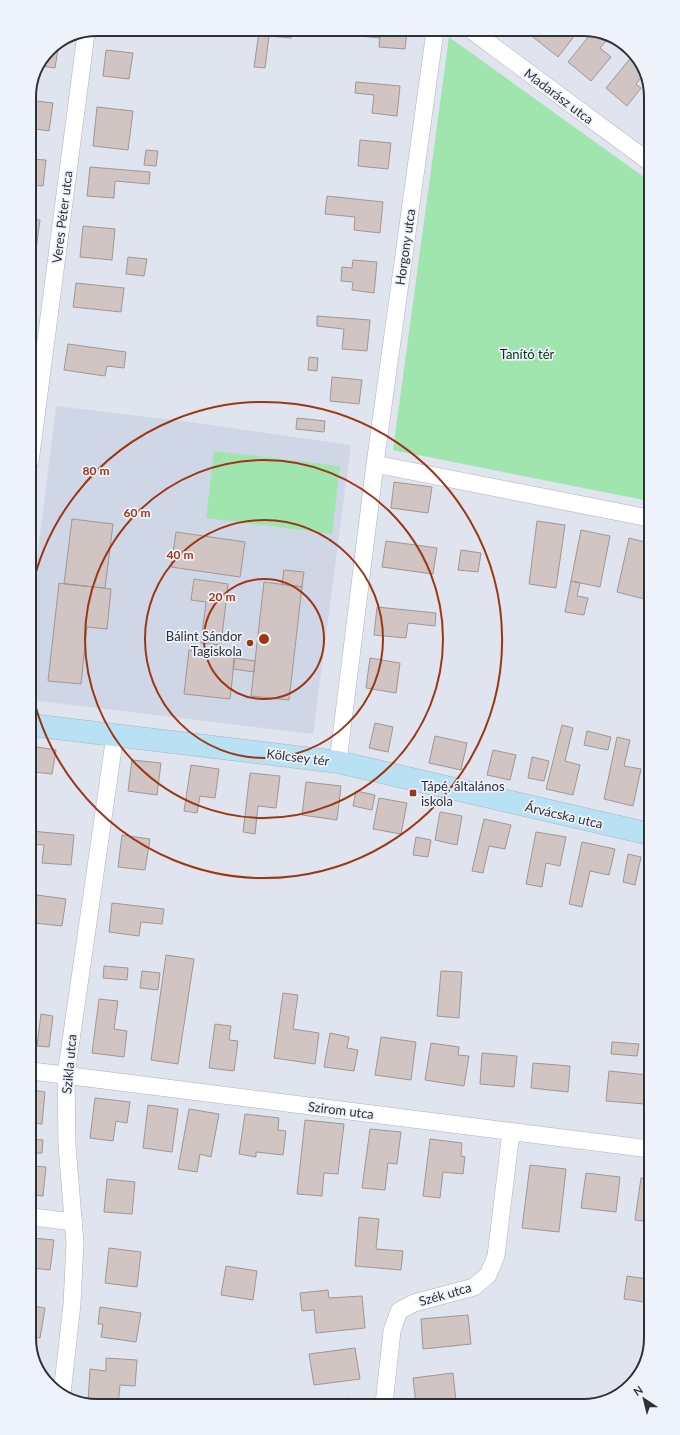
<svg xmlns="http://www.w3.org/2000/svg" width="680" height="1435" font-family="Lato,sans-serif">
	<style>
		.built { fill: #cfd7e7 }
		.green { fill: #a0e4ae }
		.building { fill: #d0c5c2; stroke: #a19693 }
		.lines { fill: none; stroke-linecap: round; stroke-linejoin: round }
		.street-casing { stroke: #adb2bb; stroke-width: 18 }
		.secondary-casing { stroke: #adb2bb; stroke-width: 23 }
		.street { stroke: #fff; stroke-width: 17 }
		.secondary { stroke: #b8e2f4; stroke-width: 22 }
		.ring { fill: none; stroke: #9d3615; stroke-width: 2 }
		.poi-dot { fill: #9d3615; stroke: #edf2fb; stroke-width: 1.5 }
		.labels { text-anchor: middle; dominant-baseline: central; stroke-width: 3.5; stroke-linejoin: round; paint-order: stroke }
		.street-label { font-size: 13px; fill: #2f3134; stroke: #edf2fb }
		.park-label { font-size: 13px; fill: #003613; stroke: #edf2fb }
		.poi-label { font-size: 13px; fill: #2f3134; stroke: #edf2fb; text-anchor: end }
		.rim { fill: none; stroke: #2f3134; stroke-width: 2 }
		.centre { fill: #9d3615; stroke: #edf2fb; stroke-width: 2 }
		.ring-label { font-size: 12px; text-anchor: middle; font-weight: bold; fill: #9d3615; stroke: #edf2fb; stroke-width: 3.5; stroke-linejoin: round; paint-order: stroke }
	</style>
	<rect width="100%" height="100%" fill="#e0e4ee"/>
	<!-- built -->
	<path class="built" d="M56 406 190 422 351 445 313 734 31 700V606Z"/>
	<!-- green -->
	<path class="green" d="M449 37 648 180 649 501 393 450Z
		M214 451 340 466 332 534 206 518Z"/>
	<!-- building -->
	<path class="building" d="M571 29 576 34 558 57 533 37 538 30Z
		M380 31V38L339 34 340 32Z
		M380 31H407L405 49 379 47Z
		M593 31 599 33 607 40 600 48 611 57 591 81 568 62Z
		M259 32H292L291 38 269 36 265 68 254 67Z
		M59 42 55 68 41 66 49 49Z
		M106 50 133 53 129 79 103 76Z
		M633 55 646 72 636 84 641 88 627 106 606 88Z
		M356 82 400 86 397 116 372 113 374 95 355 93Z
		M29 100 53 103 49 131 29 128Z
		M97 107 133 111 128 150 93 146Z
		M360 140 391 143 388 169 358 166Z
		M146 150 158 151 156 166 144 165Z
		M29 159 46 160 43 186 29 185Z
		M90 167 150 172 149 184 115 181 114 198 87 196Z
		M327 196 383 202 380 233 354 230 355 217 325 214Z
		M29 219 40 220 36 249 30 248Z
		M83 226 115 229 112 260 80 257Z
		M128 257 147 259 144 276 126 274Z
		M353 260 377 262 374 293 352 290 353 282 341 281 342 267 352 268Z
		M76 283 124 288 121 312 73 307Z
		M317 316 370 320 367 351 342 349 344 329 317 326Z
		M68 344 126 352 124 368 107 366 105 376 64 370Z
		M309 357 318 358 317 371 308 370Z
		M332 377 362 380 359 404 330 401Z
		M297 418 325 421 324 432 296 429Z
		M394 482 432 487 428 513 391 508Z
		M72 519 113 524 105 588 64 584Z
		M537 521 565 525 556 588 529 584Z
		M581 530 610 536 600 587 571 581Z
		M176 532 245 542 240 577 171 567Z
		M629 538 649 543 648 600 617 592Z
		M386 541 437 548 433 574 382 567Z
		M461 550 481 553 478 572 458 570Z
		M284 570 304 572 302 587 282 584Z
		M194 579 228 584 221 645 201 643 206 602 191 600Z
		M571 581 580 583 577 596 588 598 584 615 565 612Z
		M264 582 302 587 289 700 251 696Z
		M59 583 111 589 107 629 87 627 81 684 48 681Z
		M377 607 436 613 435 626 408 623 406 638 374 635Z
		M189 650 235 655 230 699 184 694Z
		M234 658 255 661 254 672 233 669Z
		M370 658 400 663 396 693 366 688Z
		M375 723 393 727 388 752 369 748Z
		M562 725 573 728 565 761 580 765 573 795 546 789Z
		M587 731 611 737 608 750 584 745Z
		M435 736 467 743 461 770 429 763Z
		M617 737 630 740 624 766 641 769 633 806 604 799Z
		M31 746 56 750 52 774 34 772 31 788Z
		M493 750 516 755 510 780 487 775Z
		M532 757 549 761 544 781 528 778Z
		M132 760 161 763 157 795 128 791Z
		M191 765 219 769 215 798 200 796 197 813 184 811Z
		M250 773 280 776 276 808 258 806 255 834 243 832Z
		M306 782 341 786 337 820 302 815Z
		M356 791 375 795 372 810 353 806Z
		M379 798 407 803 401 834 373 829Z
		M440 812 462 816 457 845 435 840Z
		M484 819 511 825 505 849 489 846 483 873 472 871Z
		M31 831 74 835 71 865 42 863 44 845 31 844Z
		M536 832 566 837 560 866 546 863 542 887 526 884Z
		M122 835 150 839 145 870 118 867Z
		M416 837 431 840 428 857 413 855Z
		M582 842 615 849 609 875 590 871 582 907 569 904Z
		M628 854 641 857 635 885 623 882Z
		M37 895 66 899 62 926 34 923Z
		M112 903 164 909 162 924 141 922 139 936 109 932Z
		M166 955 194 959 178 1064 151 1060Z
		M104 966 128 968 127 980 103 978Z
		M142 971 160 973 158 990 140 988Z
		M441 971 462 972 459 1018 437 1016Z
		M283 993 298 995 293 1029 319 1033 315 1064 274 1058Z
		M99 999 118 1001 114 1029 127 1031 124 1057 92 1053Z
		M41 1014 53 1016 49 1047 37 1046Z
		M215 1024 231 1026 229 1040 238 1041 234 1071 209 1068Z
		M330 1033 349 1037 347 1048 358 1050 354 1071 324 1067Z
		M381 1037 416 1042 411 1080 375 1075Z
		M612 1042 639 1044 637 1056 611 1054Z
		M431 1043 459 1047 458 1055 469 1056 464 1086 425 1080Z
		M482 1053 517 1056 514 1087 480 1084Z
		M533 1063 570 1066 568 1092 531 1088Z
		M609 1071 648 1075 645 1104 606 1101Z
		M32 1090 45 1092 42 1124 32 1123Z
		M95 1098 130 1102 127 1123 116 1121 113 1141 90 1138Z
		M148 1105 178 1109 172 1152 143 1148Z
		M189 1109 219 1114 211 1157 200 1154 197 1172 178 1169Z
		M245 1114 279 1118 278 1130 286 1131 283 1155 256 1152V1157L239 1154Z
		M305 1120 344 1124 338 1174 324 1173 322 1196 297 1194Z
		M370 1129 401 1132 397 1164 388 1163 385 1190 362 1188Z
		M32 1139 43 1140 42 1153H32Z
		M430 1139 462 1143 461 1156 465 1157 463 1174 443 1172 440 1198 423 1196Z
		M530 1165 566 1169 559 1232 522 1228Z
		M32 1166 46 1167 43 1196 32 1195Z
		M586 1173 620 1177 616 1212 581 1208Z
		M641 1178 651 1179V1222L635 1220Z
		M107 1179 135 1182 132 1214 104 1212Z
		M359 1217 379 1219 376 1249 403 1251 401 1270 355 1266Z
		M32 1238 54 1240 50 1270 32 1268Z
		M109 1248 141 1252 137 1287 105 1283Z
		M226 1266 257 1271 253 1300 221 1295Z
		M627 1276 647 1279 644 1302 624 1299Z
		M328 1290 329 1298 362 1296 365 1328 316 1333 314 1310 302 1311 300 1293Z
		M33 1306 45 1308 40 1338 33 1337Z
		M100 1307 141 1313 136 1342 101 1337 103 1324H98Z
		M468 1315 471 1344 423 1349 421 1319Z
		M355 1348 360 1379 314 1385 309 1354Z
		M106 1358 137 1360 135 1386 120 1385 118 1405 88 1403 90 1369 106 1371Z
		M453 1373 456 1401 442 1403 416 1404 413 1378Z
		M348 1398 349 1404H310Z"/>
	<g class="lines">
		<defs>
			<path id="street" d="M471 30 648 161
				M30 462 86 34
				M375 464 649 518
				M338 762 375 464 435 31
				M32 1071 650 1149
				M32 1217 74 1222
				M62 1394 72 1304 75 1243 67 1146 66 1075 115 735
				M384 1404 392 1331 399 1311 414 1303 474 1287 488 1275 496 1256 511 1132"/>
			<path id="secondary" d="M31 725 338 762 650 834"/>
		</defs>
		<!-- street casing -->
		<use href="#street" class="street-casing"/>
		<!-- secondary casing -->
		<use href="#secondary" class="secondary-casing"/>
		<!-- street -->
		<use href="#street" class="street"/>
		<!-- secondary -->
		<use href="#secondary" class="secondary"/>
	</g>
	<!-- distance rings -->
	<g class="ring">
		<circle cx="264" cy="639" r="60"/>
		<circle cx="264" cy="639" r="119"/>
		<circle cx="264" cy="639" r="179"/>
		<path d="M31 592A238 238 0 1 1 31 688"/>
	</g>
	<!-- markers -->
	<g class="poi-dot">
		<circle cx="250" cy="643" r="4"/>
		<rect x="409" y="789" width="8" height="8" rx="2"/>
	</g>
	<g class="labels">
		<!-- street labels -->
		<g class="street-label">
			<text transform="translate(559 96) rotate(37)">Madarász utca</text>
			<text transform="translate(62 217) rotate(-83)">Veres Péter utca</text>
			<text transform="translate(405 247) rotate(-82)">Horgony utca</text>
			<text transform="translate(298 757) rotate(7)">Kölcsey tér</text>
			<text transform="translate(564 815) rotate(13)">Árvácska utca</text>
			<text transform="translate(69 1064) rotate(-85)">Szikla utca</text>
			<text transform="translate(341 1110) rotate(7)">Szirom utca</text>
			<text transform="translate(445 1294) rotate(-16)">Szék utca</text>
		</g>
		<!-- park labels -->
		<g class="park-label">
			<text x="527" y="354">Tanító tér</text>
		</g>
		<!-- poi labels -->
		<g class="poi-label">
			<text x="242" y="636">Bálint Sándor<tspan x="242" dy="15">Tagiskola</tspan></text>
			<text x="421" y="786" text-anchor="start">Tápé, általános<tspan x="421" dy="15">iskola</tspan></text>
		</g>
	</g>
	<!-- crop -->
	<path d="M0 0H680V1435H0ZM97 36H583A61 61 0 0 1 644 97V1338A61 61 0 0 1 583 1399H97A61 61 0 0 1 36 1338V97A61 61 0 0 1 97 36Z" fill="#edf2fb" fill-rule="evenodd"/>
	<path class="rim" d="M97 36H583A61 61 0 0 1 644 97V1338A61 61 0 0 1 583 1399H97A61 61 0 0 1 36 1338V97A61 61 0 0 1 97 36Z"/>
	<circle cx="264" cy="639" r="6" class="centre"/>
	<g class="ring-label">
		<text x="96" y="475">80 m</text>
		<text x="137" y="517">60 m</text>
		<text x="180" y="559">40 m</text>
		<text x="222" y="601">20 m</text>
	</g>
	<!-- north arrow -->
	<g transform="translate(644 1399) rotate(325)" stroke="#edf2fb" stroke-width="3" paint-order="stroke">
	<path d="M0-3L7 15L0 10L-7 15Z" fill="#2f3134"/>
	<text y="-6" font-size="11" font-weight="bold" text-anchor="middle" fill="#2f3134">N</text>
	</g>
</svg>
